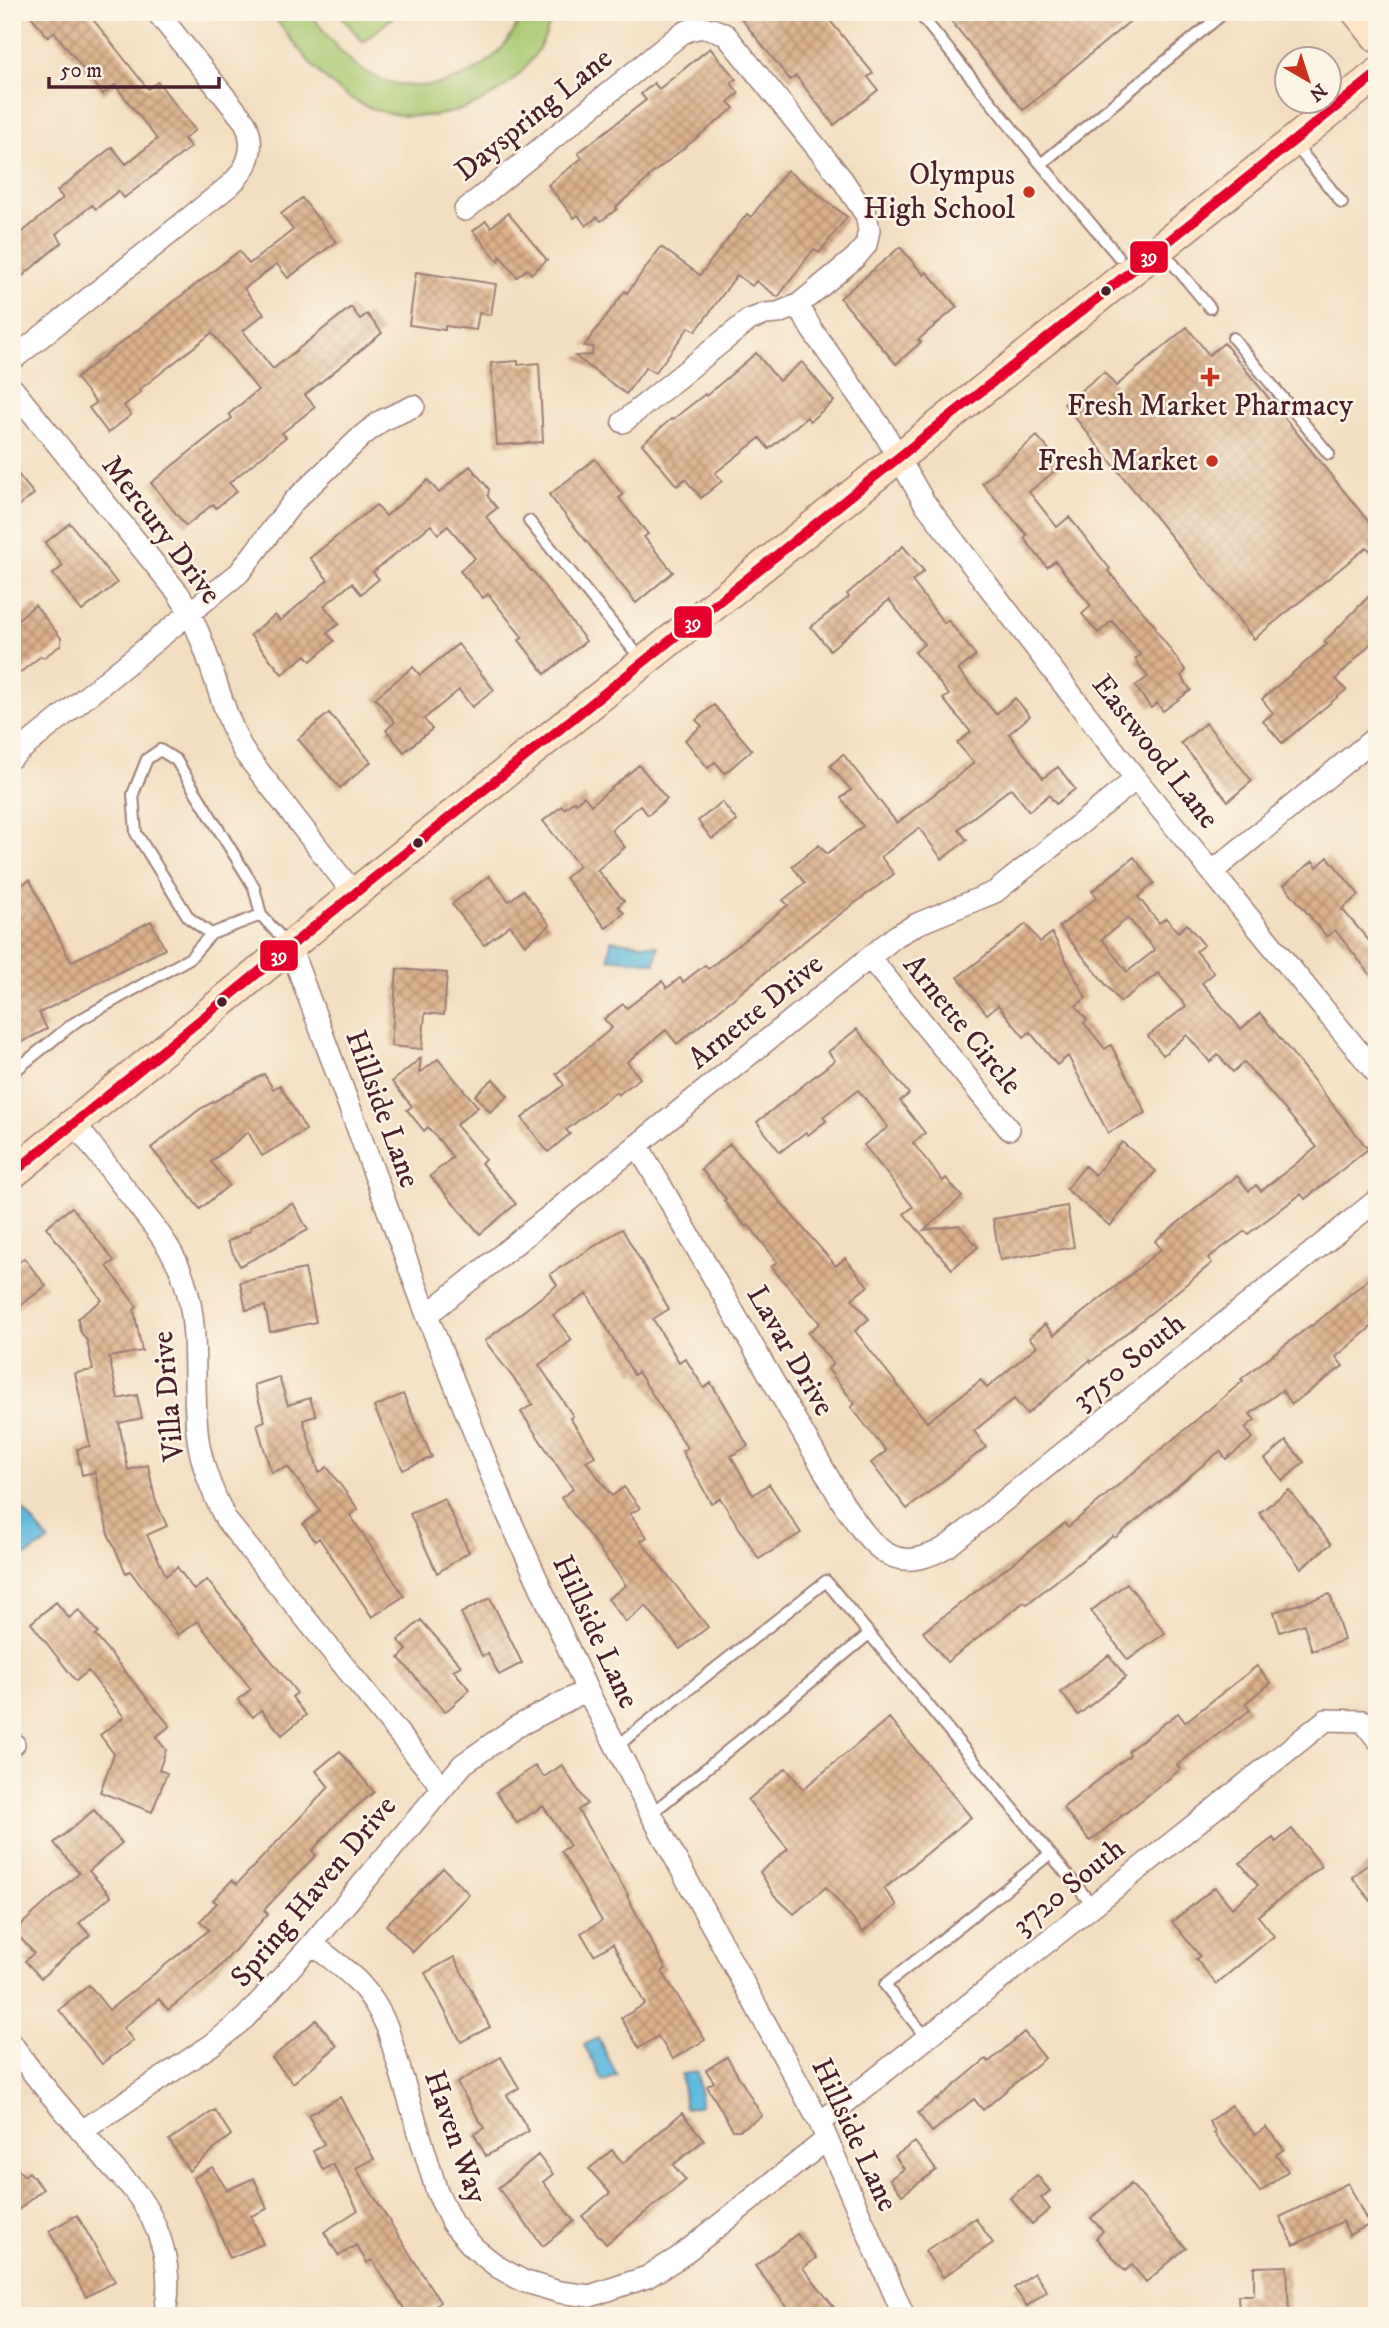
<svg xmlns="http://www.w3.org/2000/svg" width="1389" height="2328" font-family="'IM FELL DW Pica',serif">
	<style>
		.pitch { fill: #a7c871; stroke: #78744e; stroke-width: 2 }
		.water { fill: #60badd; stroke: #556c84; stroke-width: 2 }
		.building { fill: url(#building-cross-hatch); fill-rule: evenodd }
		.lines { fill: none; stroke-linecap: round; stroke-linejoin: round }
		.service-casing { stroke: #9e7e76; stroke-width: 14 }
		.minor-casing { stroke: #9e7e76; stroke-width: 24 }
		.secondary-casing { stroke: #9e7e76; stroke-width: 33 }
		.service { stroke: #fff; stroke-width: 10 }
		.minor { stroke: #fff; stroke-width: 21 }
		.secondary { stroke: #ffe4c6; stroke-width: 30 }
		.bus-1-casing { stroke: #fcf5e5; stroke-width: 16 }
		.bus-1 { stroke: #e4002b; stroke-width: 10 }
		.poi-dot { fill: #c8321e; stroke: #fcf5e5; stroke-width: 2.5 }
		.bus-dot { fill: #4a1f2b; stroke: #fcf5e5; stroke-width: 2.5 }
		.labels { text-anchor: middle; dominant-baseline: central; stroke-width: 5; stroke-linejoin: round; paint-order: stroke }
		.street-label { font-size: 30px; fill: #4a1f2b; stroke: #fcf5e5 }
		.poi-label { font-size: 30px; fill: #4a1f2b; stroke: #fcf5e5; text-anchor: end }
		.line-badge { stroke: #fcf5e5; stroke-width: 2.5 }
		.badge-label { font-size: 19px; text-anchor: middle; font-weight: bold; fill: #fff }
	</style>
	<defs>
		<pattern id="building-cross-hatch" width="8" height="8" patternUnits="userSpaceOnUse" patternTransform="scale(1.75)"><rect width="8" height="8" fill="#dbb18b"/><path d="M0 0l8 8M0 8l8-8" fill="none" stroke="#b48f72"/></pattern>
	</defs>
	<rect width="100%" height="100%" fill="#fcf5e5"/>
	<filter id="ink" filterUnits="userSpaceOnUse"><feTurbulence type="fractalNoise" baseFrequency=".0143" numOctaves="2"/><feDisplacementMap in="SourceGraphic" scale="14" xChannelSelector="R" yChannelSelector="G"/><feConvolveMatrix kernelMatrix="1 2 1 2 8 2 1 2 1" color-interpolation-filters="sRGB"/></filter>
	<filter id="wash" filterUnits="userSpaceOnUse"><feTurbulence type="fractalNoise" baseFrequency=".00686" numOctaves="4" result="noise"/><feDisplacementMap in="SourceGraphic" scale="28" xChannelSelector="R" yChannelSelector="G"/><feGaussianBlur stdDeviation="1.57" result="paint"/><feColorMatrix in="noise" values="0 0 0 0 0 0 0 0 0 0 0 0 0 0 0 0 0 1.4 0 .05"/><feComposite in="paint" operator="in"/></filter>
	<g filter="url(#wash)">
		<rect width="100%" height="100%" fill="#f3dec1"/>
		<!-- pitch -->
		<path class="pitch" d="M270 12H309C326 33 341 56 364 71 421 106 502 77 522 12H553C534 97 435 140 359 103 321 84 296 45 270 12Z
			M338 12H399L363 42Z"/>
		<!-- water -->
		<path class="water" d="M611 940 658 946 655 963 609 958Z
			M23 1510 49 1541 26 1556 18 1549V1533L12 1526V1518Z
			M598 2038 617 2075 603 2082 584 2045Z
			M697 2072 701 2105 685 2108 681 2074Z"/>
		<g id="blocks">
			<!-- building -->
			<path class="building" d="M28 12H87L148 89 158 82 195 130 184 139 191 147 124 198 118 191 96 209 92 205 56 234 62 242 12 285V241L63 198 57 191 112 147 126 164 157 139 115 85 103 94 54 32 48 37Z
				M736 12H823L873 73 868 77 878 90 834 125 796 76 790 80Z
				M944 12H1141L1023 110Z
				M710 48 736 79 731 83 739 93 728 102 734 108 648 177 649 178 616 207 617 209 601 221 597 217 586 226 578 215 574 218 548 185 582 158 578 153 646 100 641 94 654 83 659 89Z
				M787 170 847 217 819 253 814 249 778 297 756 281 752 286 737 275 696 331 689 327 655 373 646 367 626 394 575 356 592 355 593 347 584 346 625 291 627 293 661 247 700 275 747 214 751 217Z
				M302 198 336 242 288 278 277 264 244 289 264 314 243 331 273 369 351 307 360 319 367 314 382 333 305 395 315 407 282 433 286 437 229 483 237 491 216 508 213 504 186 526 151 483 232 418 229 414 258 390 212 333 139 390 141 392 124 406 131 415 108 433 89 408 96 403 76 378 239 251 249 264 293 230 281 214Z
				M508 213 547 260 531 274 527 269 517 277 500 256 499 262 473 231 486 221 491 227Z
				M900 247 924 275 927 272 957 307 918 340 921 342 896 364 840 298Z
				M416 272 496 284 491 315 479 313 476 330 445 326V330L409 325Z
				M1187 327 1209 355 1224 343 1377 532V559L1367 547 1254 639 1064 404 1104 372 1116 386Z
				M756 353 779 381 802 362 834 401 810 421 807 417 769 449 760 438 715 473 722 481 701 498 685 479 677 486 642 444 671 419 672 420 705 394 706 396Z
				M518 361V365L539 363 543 442 497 445 491 363Z
				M1037 436 1062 465 1029 492 1057 527 1069 517 1110 569 1108 571 1156 627 1155 629 1186 671 1181 676 1191 690 1163 711 1157 703 1151 708 1135 686 1148 677 1135 659 1141 655 1112 621 1098 633 1082 614 1091 606 1055 561 1047 567 1024 538 1027 535 982 483Z
				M595 459 623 495 619 498 648 534 644 537 673 572 636 603 549 495Z
				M470 466 489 489 488 497 497 508 486 517 531 571 532 570 586 641 545 674 519 640 523 638 488 594 483 598 460 571 475 558 448 526 438 534 431 525 373 572 379 579 361 594 352 583 324 606 339 624 327 633 334 641 311 661 306 655 282 674 250 635 275 615 280 621 328 580 310 558 376 505 386 516 428 480 439 493Z
				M12 467 34 494 12 511Z
				M70 523 117 583 82 611 53 574 63 566 45 543Z
				M903 546 924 571 912 581 944 623 948 620 976 656 958 670 996 714 1015 698 1030 716 1009 734 1043 778 1058 767 1075 789 1056 804 1049 795 1029 811 1011 788 958 829 967 840 942 859 919 828 881 857 894 874 812 935 677 1044 666 1030 627 1062 640 1078 618 1095 616 1092 566 1130 570 1134 548 1152 522 1118 564 1085 556 1074 612 1028 604 1019 623 1004 627 1008 662 981 667 988 680 978 683 982 705 965 708 969 788 905 783 900 805 883 792 866 819 845 827 854 863 826 841 798 851 790 830 766 843 754 897 823 974 763 957 743 971 732 943 699 949 695 915 652 924 644 889 600 830 650 811 627 849 597 847 594Z
				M1377 588V637L1336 679 1346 690 1282 743 1263 721 1273 713 1262 699 1327 644 1324 642Z
				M35 605 61 638V645L43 658 41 656 12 679V624Z
				M458 644 494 690 472 707 459 690 424 719 432 729 404 752 386 730 395 722 375 698 413 667 420 675Z
				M714 705 752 750 725 773 715 762 708 768 685 740 702 726 696 720Z
				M329 713 371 762 340 788 298 739Z
				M1206 723 1252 781 1228 801 1181 743Z
				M639 765 667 799 648 815 640 805 611 830 625 847 597 870 624 901 618 906 624 913 606 928 565 878 579 866 543 821 562 806 564 809 574 801 576 803 584 796 591 805Z
				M722 802 737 821 712 839 698 821Z
				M1134 857 1154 883 1138 897 1159 923 1166 918 1178 932 1187 924 1204 945 1196 951 1214 973 1202 983 1241 1029 1260 1013 1368 1149 1305 1199 1301 1194 1248 1234 1245 1231 1208 1258 1212 1263 1125 1334 1091 1362 1090 1360 1027 1414 1014 1399 974 1431 986 1447 907 1509 871 1463 886 1451 851 1407 855 1404 828 1369 833 1364 808 1333 820 1323 771 1267 777 1262 749 1225 746 1227 724 1201 726 1199 701 1169 730 1144 836 1266 845 1258 868 1286 852 1299 869 1319 855 1331 927 1422 981 1380 987 1388 1037 1346 1029 1338 1045 1324 1054 1335 1129 1276 1161 1249 1155 1241 1237 1176 1249 1191 1256 1185 1261 1191 1317 1147 1244 1062 1233 1072 1218 1055 1210 1062 1187 1035 1163 1055 1148 1036 1186 1006 1158 973 1120 1002 1059 927 1097 897 1092 891ZM1128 918 1155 950 1127 972 1102 939Z
				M1328 857 1359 895 1342 909 1377 950V983L1335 930 1327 937 1284 885 1313 861 1317 867Z
				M489 876 509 901 523 890 550 925 525 945 510 925 484 945 452 904Z
				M30 880 71 962 151 921 165 949 39 1013 47 1029 12 1047V889Z
				M1026 924 1040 942 1052 933 1086 998 1076 1006 1087 1020 1084 1023 1105 1049 1111 1045 1146 1113 1108 1133 1068 1056 1057 1065 1030 1032 1024 1037 998 1005 987 1014 958 977Z
				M397 969 447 973 444 1015 425 1013 422 1049 391 1046Z
				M857 1029 909 1094 900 1101 925 1133 913 1143 943 1181 946 1178 962 1197 924 1230 959 1225 978 1247 952 1269 904 1214 913 1207 864 1145 888 1127 858 1090 823 1117 826 1121 808 1135 806 1132 780 1152 757 1122 835 1060 828 1052Z
				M421 1058 419 1074 438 1059 478 1107 456 1125 485 1159 481 1163 516 1204 480 1234 430 1176 453 1157 428 1127 424 1131 407 1110 412 1106 392 1082Z
				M264 1074 273 1089 280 1085 306 1130 262 1156 248 1132 211 1162 229 1185 200 1209 151 1148 200 1109Z
				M493 1079 508 1096 490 1112 475 1095Z
				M1122 1142 1156 1171 1110 1226 1066 1189 1085 1166 1095 1175Z
				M293 1203 308 1230 240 1266 227 1242 251 1230 250 1227Z
				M1067 1206 1074 1247 1000 1260 993 1219Z
				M72 1207 114 1261 107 1266 137 1307 134 1310 142 1351 109 1357 118 1399 137 1395 142 1418 119 1423 128 1470 148 1465 155 1499 167 1526 147 1535 166 1576 177 1567 194 1590 207 1580 297 1693 292 1697 306 1715 282 1735 261 1710 253 1717 238 1700 251 1689 197 1621 178 1635 130 1571 126 1573 108 1534 95 1472 82 1475 77 1449 90 1446 75 1373 93 1370 87 1341 80 1331 78 1318 102 1300 46 1227Z
				M622 1229 669 1309 653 1319 679 1362 685 1358 704 1388 711 1383 748 1446 731 1456 753 1495 769 1484 801 1533 759 1559 720 1498 711 1503 682 1451 687 1448 638 1372 634 1375 587 1294 553 1315 572 1340 539 1365 573 1416 570 1418 595 1456 586 1461 612 1496 624 1487 640 1508 630 1514 647 1537 641 1541 708 1627 680 1649 646 1606 626 1622 608 1599 626 1585 561 1498 573 1489 521 1412 533 1404 485 1341 557 1285 550 1274Z
				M24 1258 46 1286 12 1312V1268Z
				M305 1269 316 1322 270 1332 265 1306 246 1310 240 1282Z
				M1377 1272V1322L1336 1357 1343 1366 1292 1404 1282 1390 1250 1414 1255 1420 1245 1428 1253 1438 1226 1459 1220 1451 1115 1538 1113 1536 1027 1604 1024 1602 947 1662 923 1632 1065 1523 1068 1527 1243 1381 1241 1379 1311 1325 1312 1326Z
				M279 1377 288 1405 310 1398 316 1416 303 1420 319 1473 327 1467 358 1509 350 1515 404 1596 372 1617 319 1538 315 1541 303 1524 320 1511 288 1467 271 1472 257 1424 265 1421 254 1385Z
				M403 1394 432 1457 403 1470 374 1407Z
				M1286 1441 1304 1462 1283 1481 1265 1459Z
				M1289 1490 1331 1544 1301 1568 1259 1513Z
				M444 1498 469 1552 437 1573 410 1514Z
				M1127 1583 1165 1633 1128 1660 1091 1611Z
				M1330 1594 1344 1640 1312 1651 1304 1624 1280 1632 1274 1612Z
				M490 1598 522 1663 499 1675 488 1654 482 1656 461 1613Z
				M56 1602 69 1618 79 1610 98 1633 95 1635 170 1726 156 1737 166 1750 159 1770 167 1773 152 1812 100 1792 114 1754 100 1735 124 1717 88 1671 76 1681 31 1623Z
				M421 1620 461 1666 453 1670 470 1690 445 1712 399 1658 407 1650 398 1640Z
				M1109 1655 1126 1677 1078 1715 1061 1692Z
				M1257 1666 1271 1683 1245 1703 1250 1710 1177 1765 1181 1769 1090 1841 1063 1808 1130 1755 1128 1751 1178 1713 1185 1722Z
				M889 1718 971 1817 884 1889 897 1905 863 1932 826 1887 794 1914 774 1895 760 1872 788 1849 748 1800 786 1768 803 1789Z
				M340 1751 374 1792 338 1822 312 1851 316 1855 264 1910 268 1914 212 1975 168 2010 159 1999 123 2028 133 2040 102 2064 59 2010 89 1985 109 2010 209 1930 200 1921 217 1903 213 1900 232 1880 237 1884 329 1787 316 1771Z
				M562 1765 587 1804 578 1810 628 1895 627 1896 666 1969 662 1971 705 2040 673 2059 658 2036 639 2048 621 2018 645 2004 613 1944 594 1955 581 1933 602 1921 561 1851 570 1846 543 1806 517 1823 496 1792 535 1766 544 1777Z
				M94 1810 122 1843 89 1871 111 1896 79 1923 90 1935 41 1978 25 1961 34 1953 14 1931 79 1873 54 1843Z
				M1292 1829 1322 1866 1258 1916 1274 1936 1216 1984 1196 1959 1200 1956 1172 1922 1215 1887 1232 1908 1258 1885 1240 1863 1273 1838 1276 1842Z
				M1377 1857V1909L1352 1877Z
				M443 1868 469 1894 413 1952 386 1925Z
				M454 1957 490 2027 461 2042 425 1973Z
				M316 2020 337 2046 293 2083 272 2058Z
				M1024 2032 1045 2058 983 2110 974 2099 932 2132 918 2113 936 2099 937 2100 986 2059 989 2062Z
				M501 2057 519 2088 507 2095 529 2131 486 2156 474 2134 484 2128 457 2083Z
				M727 2057 762 2116 740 2130H733L707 2086 714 2082 706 2070Z
				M340 2097 374 2159 356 2168 440 2302 418 2316H409L372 2260 367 2263 356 2245 339 2256 324 2232 358 2210 333 2164 323 2170 313 2151 324 2144 308 2115Z
				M1231 2105 1255 2135 1266 2127 1284 2149 1276 2155 1288 2171 1260 2192 1214 2133 1216 2132 1209 2122Z
				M215 2110 231 2135 189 2171 169 2140Z
				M682 2113 704 2140 673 2165 686 2180 606 2244 582 2216 610 2193 589 2169 612 2150 623 2163Z
				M915 2142 936 2170 902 2195 890 2179 904 2169 895 2156Z
				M538 2155 553 2174 543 2182 574 2221 543 2246 498 2188Z
				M12 2163 24 2176 29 2172 43 2189 12 2215Z
				M212 2167 227 2190 254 2178 267 2209 251 2216 263 2244 230 2258 202 2191 193 2178Z
				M1037 2175 1050 2191 1041 2198 1050 2209 1032 2224 1010 2198Z
				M1348 2183 1369 2225 1349 2235 1343 2221 1294 2245 1280 2217Z
				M1131 2184 1186 2248 1146 2282 1132 2265 1125 2271 1096 2238 1103 2231 1091 2218Z
				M77 2215 115 2281 86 2297 49 2231Z
				M975 2218 993 2243 943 2277 925 2251Z
				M797 2234 816 2258 803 2268 841 2316H794L755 2266Z
				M1287 2266 1289 2312 1239 2314 1238 2295H1254V2267Z
				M1034 2273 1047 2291 1027 2306 1014 2288Z"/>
		</g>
	</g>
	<g filter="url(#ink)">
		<use href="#blocks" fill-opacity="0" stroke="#9e7e76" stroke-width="2"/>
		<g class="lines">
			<defs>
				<path id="service" d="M918 12 1041 164
					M1293 142 1342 203
					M1160 248 1210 308
					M1118 256 1041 164 1225 12
					M1233 338 1329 454
					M529 521 641 659
					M211 934 189 918 136 833 133 794 147 759 160 750 176 760 254 887 261 915 288 945
					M12 1073 74 1023 190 958 211 934 261 915
					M616 1747 826 1581 1093 1906
					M651 1814 869 1634
					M927 2039 885 1985 1050 1854"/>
				<path id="minor" d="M465 210 681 34C698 25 709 26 726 35L842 179 866 215 869 230 866 245 855 258 798 305 778 313 765 314 749 320 623 422
					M798 305 812 330 882 429 924 502 1136 779 1377 1074
					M12 360 229 186C248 169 257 147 245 122L157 12
					M12 388 178 593C210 642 216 701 244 752L354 894
					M12 757 239 573 294 501 363 435 381 421 414 406
					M1212 872 1377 736
					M290 947 427 1315 503 1504 587 1690 651 1814 820 2123 904 2316
					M870 958 1009 1129
					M75 1124 156 1229C167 1244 178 1261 184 1280 201 1330 191 1387 198 1439 202 1468 213 1494 226 1520L442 1787
					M638 1146 843 1503C872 1546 893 1579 948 1546L1377 1200
					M427 1315 896 936 917 924 995 892 1136 779
					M12 1745 14 1744
					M312 1944C348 1972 368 1983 387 2027L437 2192 452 2223 474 2248 498 2267 523 2281 559 2292 590 2296 647 2277 678 2258 826 2140
					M12 2044C39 2084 73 2120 104 2157 113 2169 124 2178 133 2189 161 2224 175 2272 164 2316
					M820 2123 1326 1720 1363 1721 1377 1739
					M82 2131 213 2044 245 2018 312 1944 463 1764 516 1727 587 1690"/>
				<path id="secondary" d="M1357 12 1377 37
					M12 1174 354 894 1377 74"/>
			</defs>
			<!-- service casing -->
			<use href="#service" class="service-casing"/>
			<!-- minor casing -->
			<use href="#minor" class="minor-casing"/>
			<!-- secondary casing -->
			<use href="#secondary" class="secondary-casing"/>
			<!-- service -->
			<use href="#service" class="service"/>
			<!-- minor -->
			<use href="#minor" class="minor"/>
			<!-- secondary -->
			<use href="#secondary" class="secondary"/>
			<defs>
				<path id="bus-1" d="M12 1174 354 894 1377 74"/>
			</defs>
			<!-- bus-1 casing -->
			<use href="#bus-1" class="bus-1-casing"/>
			<!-- bus-1 -->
			<use href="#bus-1" class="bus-1"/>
		</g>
	</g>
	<!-- markers -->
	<g class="poi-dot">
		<circle cx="1029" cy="192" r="7"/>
		<path d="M1206.5 366.5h7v7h7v7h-7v7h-7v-7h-7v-7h7z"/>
		<circle cx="1212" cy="461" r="7"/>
	</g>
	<g class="bus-dot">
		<circle cx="1106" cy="291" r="6"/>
		<circle cx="418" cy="843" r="6"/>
		<circle cx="222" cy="1002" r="6"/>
	</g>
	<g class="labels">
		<!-- street labels -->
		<g class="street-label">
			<text transform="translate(534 115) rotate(-39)">Dayspring Lane</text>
			<text transform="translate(161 530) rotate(53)">Mercury Drive</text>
			<text transform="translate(1155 752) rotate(52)">Eastwood Lane</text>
			<text transform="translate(756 1012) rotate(-39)">Arnette Drive</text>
			<text transform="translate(962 1025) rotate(51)">Arnette Circle</text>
			<text transform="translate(382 1109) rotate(70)">Hillside Lane</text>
			<text transform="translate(790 1351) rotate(60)">Lavar Drive</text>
			<text transform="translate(1129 1362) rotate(-39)">3750 South</text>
			<text transform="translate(169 1396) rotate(-95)">Villa Drive</text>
			<text transform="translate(595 1632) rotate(65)">Hillside Lane</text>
			<text transform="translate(1069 1887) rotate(-39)">3720 South</text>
			<text transform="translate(314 1892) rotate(-50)">Spring Haven Drive</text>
			<text transform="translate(854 2135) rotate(65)">Hillside Lane</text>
			<text transform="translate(455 2137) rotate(71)">Haven Way</text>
		</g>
		<!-- poi labels -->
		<g class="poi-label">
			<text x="1015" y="175">Olympus<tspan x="1015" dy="34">High School</tspan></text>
			<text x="1210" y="406" text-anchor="middle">Fresh Market Pharmacy</text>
			<text x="1198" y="461">Fresh Market</text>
		</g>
	</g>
	<g class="line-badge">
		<rect x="1129" y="240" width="40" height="34" rx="7" fill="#e4002b"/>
		<rect x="673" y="605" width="40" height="34" rx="7" fill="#e4002b"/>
		<rect x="259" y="939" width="40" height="33" rx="7" fill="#e4002b"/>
	</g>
	<g class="badge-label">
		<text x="1149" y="263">39</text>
		<text x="693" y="629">39</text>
		<text x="279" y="962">39</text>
	</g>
	<!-- margin -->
	<rect width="1389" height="2328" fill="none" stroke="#fcf5e5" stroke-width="42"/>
	<!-- north arrow -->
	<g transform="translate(1308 80) rotate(141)"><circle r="33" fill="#fcf5e5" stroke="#b59f9b" stroke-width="2"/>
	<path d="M0-5L12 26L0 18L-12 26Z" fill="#c8321e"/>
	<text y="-10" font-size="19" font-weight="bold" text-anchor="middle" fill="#4a1f2b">N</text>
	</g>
	<!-- scale -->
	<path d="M49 77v10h170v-10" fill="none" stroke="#4a1f2b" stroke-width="3.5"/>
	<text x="60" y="77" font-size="21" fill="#4a1f2b" stroke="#fcf5e5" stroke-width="5" paint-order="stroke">50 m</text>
</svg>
